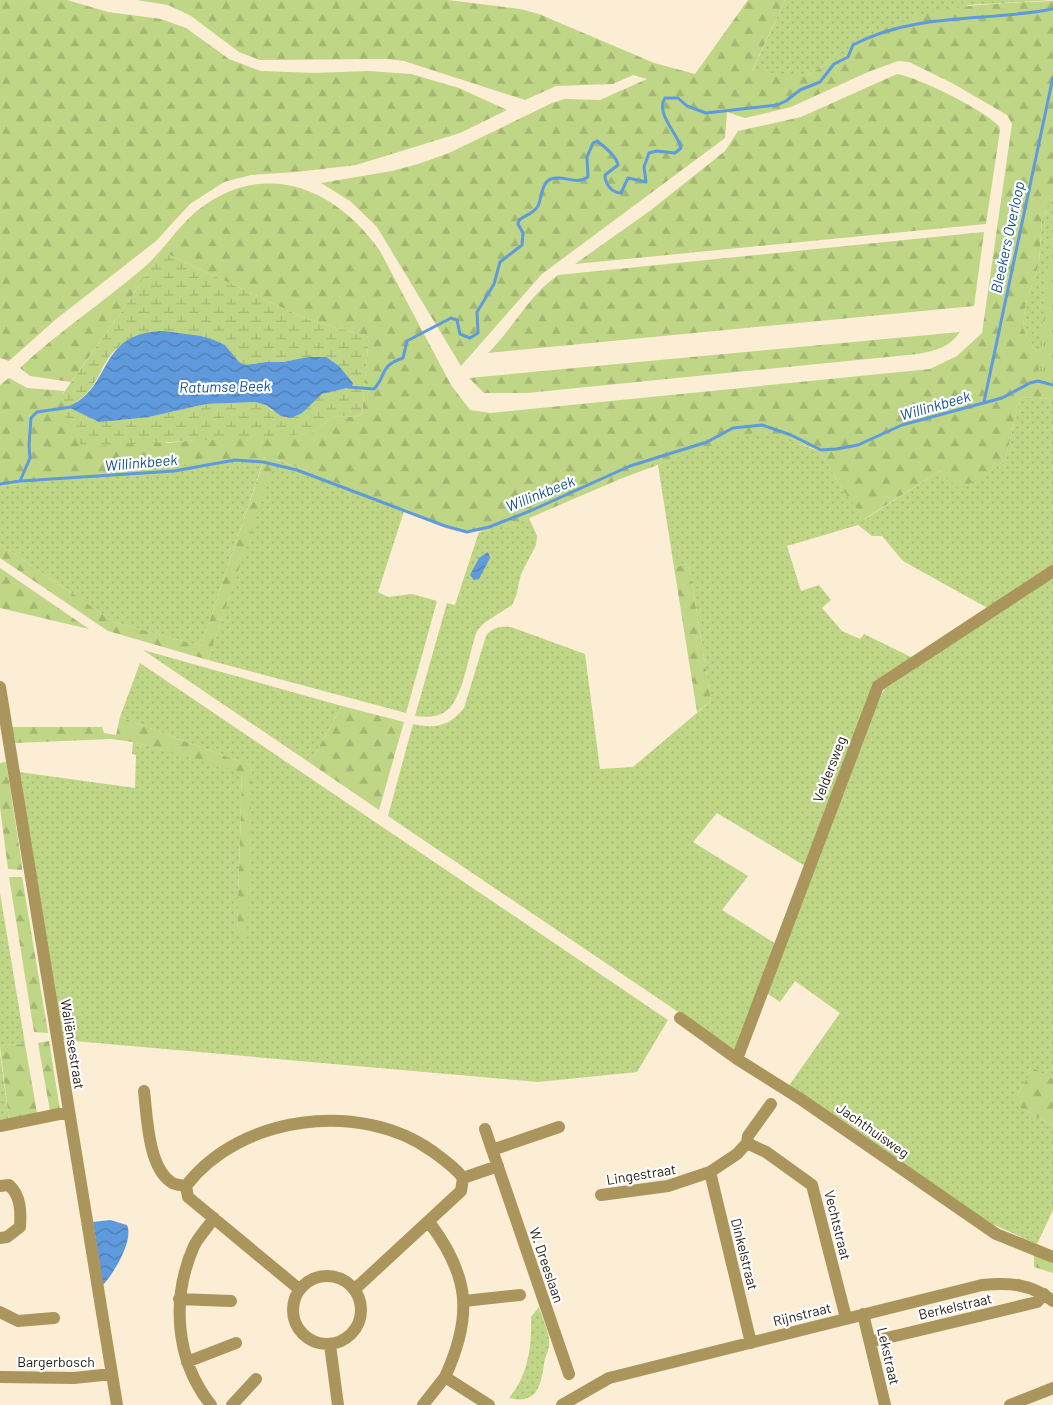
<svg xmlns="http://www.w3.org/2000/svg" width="1053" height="1405" font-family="Barlow,sans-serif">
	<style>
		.grass { fill: url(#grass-dots) }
		.forest { fill: url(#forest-firs) }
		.wetland { fill: url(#wetland-marsh); fill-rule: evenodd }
		.park { fill: url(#park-tufts) }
		.water { fill: url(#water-waves) }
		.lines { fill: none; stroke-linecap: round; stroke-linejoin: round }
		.stream { stroke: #5f9add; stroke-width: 3 }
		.minor { stroke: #aa955c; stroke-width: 12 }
		.labels { text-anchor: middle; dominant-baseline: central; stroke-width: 4.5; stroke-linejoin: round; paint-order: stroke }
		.street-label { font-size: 14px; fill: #201b12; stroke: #fff }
		.water-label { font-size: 15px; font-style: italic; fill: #155290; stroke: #fff }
	</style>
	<defs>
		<pattern id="grass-dots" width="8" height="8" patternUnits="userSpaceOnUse" patternTransform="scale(1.25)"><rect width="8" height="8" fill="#bed685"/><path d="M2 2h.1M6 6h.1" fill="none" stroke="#a3b772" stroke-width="1.8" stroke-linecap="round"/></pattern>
		<pattern id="forest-firs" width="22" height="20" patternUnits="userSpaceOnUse" patternTransform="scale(1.25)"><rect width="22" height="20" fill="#bed685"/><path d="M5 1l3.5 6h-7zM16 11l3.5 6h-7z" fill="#a3b772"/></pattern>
		<pattern id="wetland-marsh" width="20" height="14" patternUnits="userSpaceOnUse" patternTransform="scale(1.25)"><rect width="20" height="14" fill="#bed685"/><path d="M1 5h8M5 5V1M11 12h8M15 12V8" fill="none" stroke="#a3b772"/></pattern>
		<pattern id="park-tufts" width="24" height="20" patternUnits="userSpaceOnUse" patternTransform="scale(1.25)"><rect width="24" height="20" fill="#bed685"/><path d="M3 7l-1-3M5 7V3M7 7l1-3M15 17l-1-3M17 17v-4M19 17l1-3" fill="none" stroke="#a3b772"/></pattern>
		<pattern id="water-waves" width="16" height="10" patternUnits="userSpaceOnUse" patternTransform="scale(1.25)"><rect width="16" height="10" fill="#5f9add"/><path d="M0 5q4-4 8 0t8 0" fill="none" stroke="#4e7db2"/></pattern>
	</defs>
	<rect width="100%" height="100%" fill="#fcedd5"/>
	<!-- grass -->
	<path class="grass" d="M785 0H1053L969 5 858 45 806 76H783L752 72Z
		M1053 199V381L1043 355 1034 348 1023 328 1025 307 1039 263 1042 219Z
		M1020 397 1053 399V566L991 610 903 561 882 536H872L858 525 787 546 801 591 819 585 831 600 822 608 842 631 860 639 864 634 915 659 886 677 805 866 717 813 693 842 748 876 722 910 776 944 736 1051 388 816 413 724C435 729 450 726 464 708L486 636C492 627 501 626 511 627L585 654 600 769 633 767 711 701 689 564 674 567 658 465C683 455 739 430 765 433 783 435 801 447 819 450L843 490 865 519 940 471 960 489 1005 461Z
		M265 456 201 646 114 622 0 544V486Z
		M275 459 405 508 378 592 388 597 412 594 437 601 406 713 208 660Z
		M529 518 537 536 536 545 521 574 516 596 512 605 484 623 477 631C469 651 463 700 446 711 437 718 426 717 415 716L447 603 455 605 479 532 506 528Z
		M1053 575V1079L1033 1069 1018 1094 1019 1107 1053 1125V1210L1037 1244 992 1224 788 1087 840 1013 795 981 780 1002 765 992 877 701 885 689Z
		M143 650 342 706 310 763Z
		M140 663 668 1020 637 1072 538 1082 63 1040 19 772 135 788 136 755 132 754 133 742 242 771 237 935 252 766 120 717Z
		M0 893 25 1044 1 1045 0 1047Z
		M0 1053 9 1120 0 1121Z
		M539 1307C542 1318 549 1330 549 1341 550 1349 545 1356 544 1364 541 1384 538 1405 509 1398 528 1375 532 1347 531 1317Z"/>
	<!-- forest -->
	<path class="forest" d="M0 0H67L108 12 161 19 186 28 229 59 261 71 315 73 368 71 411 74 459 88 507 110 460 133 356 165 296 172 251 175 224 182 190 204 156 241 55 320 9 361 0 358Z
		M137 0H448L520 9 539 14 654 63 695 74 748 0H785L752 71 798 76H806C842 56 877 27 917 16 961 3 1007 3 1053 1V199L1042 219 1039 263 1025 307 1023 328 1034 348 1043 355 1053 381V399L1020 397 1005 461 960 490 940 471 864 519 843 490 819 450 765 433 749 434 695 451 620 479 506 528C487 532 472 532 453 528L276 459 208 660 108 631 0 558V544L114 622 201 646 265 457 0 486V385L9 378 27 388 64 391 62 395 167 443 235 436 310 434 335 416 353 417 362 414 369 337 306 319 161 251 129 301 71 382 30 376 20 368C58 332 101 304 141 270 162 253 177 227 198 210 265 158 336 188 380 251L451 385 470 410 491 413 930 369 957 356 982 333 1012 124 1007 115 952 83 909 62 898 61 868 72 791 107 745 118 727 112 725 138 542 274 461 366 377 227 350 201 321 183 392 171 418 164 449 153 552 103 565 99 600 100 647 79 633 75 613 84 556 86 525 100 404 61 386 59 260 60 239 52 191 16 168 5Z
		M897 74C920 78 982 109 999 126L1000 130 986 224 575 264 651 210 725 151 738 131 801 117Z
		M984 232 974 306 488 353C513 329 529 295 558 275Z
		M960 332C948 348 937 350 918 354L527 393H484L469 378Z
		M689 564 711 701 697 712 674 567Z
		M0 568 89 629 0 608Z
		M342 706 404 722 379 810 310 763Z
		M120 717 252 766 247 938 237 935 242 772 133 742 111 739 15 743 12 727H102L104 733 116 735Z
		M6 762 22 865V870L8 869 0 807V763Z
		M9 877H22L48 1033 34 1032Z
		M49 1041 60 1110 50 1111 38 1043Z
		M25 1044 37 1113 9 1120 0 1047 1 1045Z
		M1033 1068 1053 1079V1125L1019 1107 1016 1103 1018 1094Z
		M1034 1255 1053 1262V1273L1034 1267Z"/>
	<!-- wetland -->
	<path class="wetland" d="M161 251 306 319 369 337 362 414 353 417 335 416 310 434 83 447 67 426 62 395 129 301ZM201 336 225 345 239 362 245 365 266 362H283L308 357 344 373 353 383 352 387 322 394 312 403 273 411 266 405 255 402 206 404 149 417 132 418 68 406C102 392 97 362 120 346 128 340 187 337 201 336Z"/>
	<!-- park -->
	<path class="park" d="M1053 213V392L1036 388Z"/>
	<!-- water -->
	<path class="water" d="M163 331 201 336 214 340 225 345 239 362 245 365 266 362H283L308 357H326L339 366 353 383 352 387 322 394 302 413 291 418 281 416 266 405 255 402 206 404 149 417 99 422 68 407C114 387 96 333 163 331Z
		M488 552 490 558 479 579 474 580 470 575 479 558Z
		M110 1220 127 1225C134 1240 114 1273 103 1285L93 1222Z"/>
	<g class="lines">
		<!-- stream -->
		<path class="stream" d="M348 387 374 389C387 375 379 366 403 358L407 341 451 318 457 320 460 334 470 338 478 333 477 312 494 284 500 262 522 245 523 233 518 224 519 220C526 215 533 214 538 206 542 198 541 183 551 179 564 174 575 186 588 177L587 157 593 143 597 141C604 146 617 157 618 165L605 175C605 184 612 193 621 193L628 178 646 182 644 167 649 153 657 151 675 153 681 148C678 134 655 113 665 98H678L687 106 706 113 777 105 786 101 800 90 820 82 834 64 848 57 853 45C914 12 987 22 1053 9
			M984 402 1053 77
			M21 481 174 471 235 460 263 462 297 470 445 526 467 532 489 527 530 511 630 466 707 442 733 428 762 425 791 435 821 450 836 449 858 445 902 425 1002 398 1030 383 1038 381 1053 385
			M0 484 20 481 30 458 29 445 31 418 37 412 71 407"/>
		<!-- minor -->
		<path class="minor" d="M0 687 117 1405
			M680 1018 737 1059 802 1100 996 1234 1053 1257
			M737 1059 878 686 1053 571
			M144 1091C147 1116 148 1167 171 1182 174 1185 181 1185 186 1186
			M0 1126 69 1112
			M485 1129 569 1374
			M747 1143 766 1152 812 1185 846 1318
			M492 1150 559 1127
			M710 1172 751 1343
			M0 1186 9 1185C21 1196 21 1212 20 1227L7 1237 0 1238
			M601 1195 668 1186 710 1172 737 1154 747 1143 748 1136 771 1104
			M429 1222C470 1276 473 1316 445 1377L489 1405
			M293 1310a34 34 0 1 1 68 0a34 34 0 1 1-68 0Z
			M299 1289 188 1197 186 1186C240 1115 360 1100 432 1151 443 1159 455 1167 463 1178L498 1166
			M355 1289 461 1191 463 1178
			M179 1299 231 1301
			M464 1301 520 1295
			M0 1312 18 1321 54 1318
			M863 1314 885 1405
			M870 1342 1037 1302 1044 1294
			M330 1345 338 1405
			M187 1362 236 1343
			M0 1377 74 1378 112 1374
			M211 1405C175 1360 171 1298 194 1246 199 1236 208 1227 214 1218
			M232 1405 256 1379
			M423 1405 445 1377
			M562 1405 609 1378 982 1285C1009 1282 1031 1284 1053 1301
			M1010 1405 1053 1388"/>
	</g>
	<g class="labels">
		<!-- street labels -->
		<g class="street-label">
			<text transform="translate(829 769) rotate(-69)">Veldersweg</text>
			<text transform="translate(73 1044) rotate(81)">Waliënsestraat</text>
			<text transform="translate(873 1130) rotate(35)">Jachthuisweg</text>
			<text transform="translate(641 1174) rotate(-9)">Lingestraat</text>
			<text transform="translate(838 1225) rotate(76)">Vechtstraat</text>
			<text transform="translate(745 1254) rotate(76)">Dinkelstraat</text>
			<text transform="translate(547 1265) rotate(71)">W. Dreeslaan</text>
			<text transform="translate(955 1306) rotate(-13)">Berkelstraat</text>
			<text transform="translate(802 1314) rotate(-14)">Rijnstraat</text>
			<text transform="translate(889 1356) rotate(77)">Lekstraat</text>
			<text x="56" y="1361">Bargerbosch</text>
		</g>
		<!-- water labels -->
		<g class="water-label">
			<text transform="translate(1007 237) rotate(-78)">Bleekers Overloop</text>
			<text transform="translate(225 386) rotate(-1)">Ratumse Beek</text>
			<text transform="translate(935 405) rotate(-16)">Willinkbeek</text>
			<text transform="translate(141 462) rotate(-5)">Willinkbeek</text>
			<text transform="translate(540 493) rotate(-22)">Willinkbeek</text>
		</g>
	</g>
</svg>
